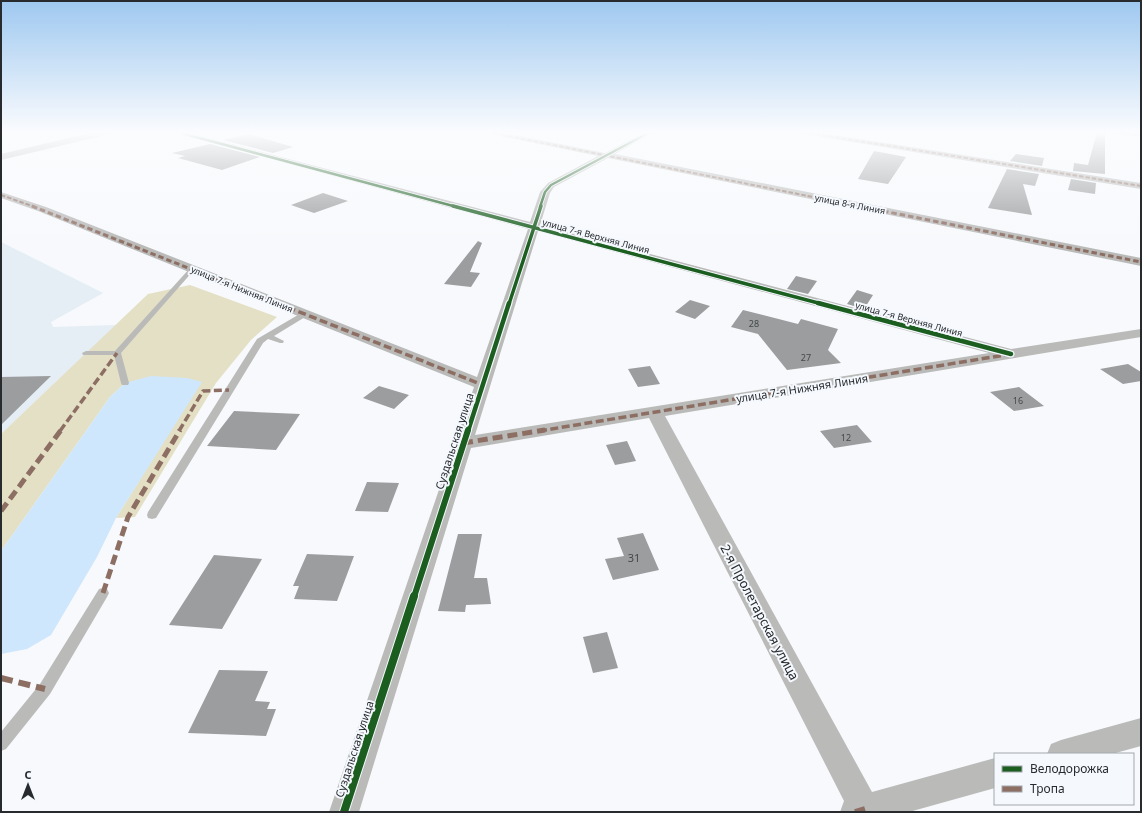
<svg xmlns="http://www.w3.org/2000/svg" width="1142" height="813" font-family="'Noto Sans',sans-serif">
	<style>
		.built { fill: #e5edf5 }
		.green { fill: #e4e0c5 }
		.water { fill: #cfe7fd }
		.building { fill: #9b9d9e }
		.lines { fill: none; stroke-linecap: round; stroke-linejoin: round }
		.lane { fill: #babab9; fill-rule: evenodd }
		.street { fill: #babab9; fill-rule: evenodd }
		.secondary { fill: #b8b8b9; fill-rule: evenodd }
		.quiet-far4 { stroke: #8d6e63; stroke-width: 2; stroke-dasharray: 4.5 2; stroke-linecap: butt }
		.quiet-far3 { stroke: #8d6e63; stroke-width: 3; stroke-dasharray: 5.5 3; stroke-linecap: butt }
		.quiet-far2 { stroke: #8d6e63; stroke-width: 3.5; stroke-dasharray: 8 3.5; stroke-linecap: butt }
		.quiet-far1 { stroke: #8d6e63; stroke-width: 5; stroke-dasharray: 10 5; stroke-linecap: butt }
		.quiet { stroke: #8d6e63; stroke-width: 6; stroke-dasharray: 12 6; stroke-linecap: butt }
		.cycleway-far4-casing { stroke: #f5f9fe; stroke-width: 4 }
		.cycleway-far3-casing { stroke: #f5f9fe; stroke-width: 5.5 }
		.cycleway-far2-casing { stroke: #f5f9fe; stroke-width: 7 }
		.cycleway-far1-casing { stroke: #f5f9fe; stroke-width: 8 }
		.cycleway-casing { stroke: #f5f9fe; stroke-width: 10 }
		.cycleway-far4 { stroke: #1b5e20; stroke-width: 2.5 }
		.cycleway-far3 { stroke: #1b5e20; stroke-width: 3.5 }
		.cycleway-far2 { stroke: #1b5e20; stroke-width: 4.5 }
		.cycleway-far1 { stroke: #1b5e20; stroke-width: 6 }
		.cycleway { stroke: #1b5e20; stroke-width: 8 }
		.labels { text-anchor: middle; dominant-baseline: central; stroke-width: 4; stroke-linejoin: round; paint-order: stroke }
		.far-street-label { font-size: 9px; fill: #282b2e; stroke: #f5f9fe }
		.number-label { font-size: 9px; fill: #45484a }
		.street-label { font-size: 11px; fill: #282b2e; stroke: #f5f9fe }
		.near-number-label { font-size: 11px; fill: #45484a }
		.near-street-label { font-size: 13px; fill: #282b2e; stroke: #f5f9fe }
	</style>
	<rect width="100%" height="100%" fill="#f7f9fc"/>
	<!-- built -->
	<path class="built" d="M1 242 103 293 51 322 53 327 116 325 1 434Z"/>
	<!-- green -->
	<path class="green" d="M190 285 277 317 251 340 216 383 135 517 116 518 201 382 125 383 110 397 1 551V434L148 294Z"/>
	<!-- water -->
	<path class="water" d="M151 376 187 378 202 382 116 518 97 557 51 635 27 649 1 654V551L110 397 125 383Z"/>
	<!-- building -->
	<path class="building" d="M1097 132H1105V174L1073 171 1074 163 1088 165Z
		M249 134 293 147 273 153 223 140Z
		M210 144 260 157 222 170 178 158 185 156 172 153Z
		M874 151 906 157 888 184 858 179Z
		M1016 154 1044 158 1042 166 1010 161Z
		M1007 169 1039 174 1035 186 1023 184 1032 215 988 208Z
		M1071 179 1096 183 1095 194 1068 190Z
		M323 193 348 201 314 213 291 205Z
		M478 241 482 243 470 272 480 273 471 287 444 284Z
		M796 276 817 281 808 294 787 289Z
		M857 290 873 295 864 309 847 304Z
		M690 300 710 306 695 319 675 312Z
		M743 310 798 324 801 319 838 329 828 350 841 363 787 370 758 334 731 327Z
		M1128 364 1141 372V381L1123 384 1100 369Z
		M650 366 660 384 638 387 628 369Z
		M51 376 1 425V377Z
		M379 386 409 395 394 409 363 398Z
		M1019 387 1044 406 1014 411 990 392Z
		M234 411 300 414 276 450 207 446Z
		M857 425 872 442 834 448 820 431Z
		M627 441 636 461 615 465 606 445Z
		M367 482 399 483 388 512 355 511Z
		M643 533 659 570 613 580 605 559 624 556 617 538Z
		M458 534H482L474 578H487L491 604 466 605 465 612 438 611Z
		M307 554 354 556 337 601 294 599 299 586H293Z
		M214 555 262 559 222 629 169 625Z
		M607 632 618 668 593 673 583 637Z
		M219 670 268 671 255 701 270 702 267 709H276L266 736 188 733Z"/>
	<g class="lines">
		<!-- lane -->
		<path class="lane" d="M192 267 195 269 194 270 121 353 129 383 128 385H122L121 383 114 355H83L82 353 86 351H115L190 268Z
			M303 312H306L310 314 274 336 284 341 283 343H280L268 339 263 343 156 518 152 519 148 518 147 515 148 512 257 339Z
			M103 588 107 589 109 593 107 597 50 694 6 749 1 751V732L40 684 99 589Z"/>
		<!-- street -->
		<path class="street" d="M173 132H185L530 222 540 192 548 183 598 156 489 134 485 132H500L605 153 645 132H654L615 154 1141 258V266L608 158 554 187 550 193 540 225 1011 349 1141 329V337L665 416 872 792 995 758V788L909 812H840L844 801 649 418 471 448 359 812H329L474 387 38 211 1 198V192L46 207 477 377 528 229ZM538 231 989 353 475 435Z
			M799 132H816L1141 183V189L803 134Z
			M1110 132 1141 133V137L1114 134Z
			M1141 718V746L1112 754H1047L1051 744 1061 740Z"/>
		<!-- secondary -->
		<path class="secondary" d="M94 132H111L110 134 1 160V154Z"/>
		<!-- quiet-far4 -->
		<path class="quiet-far4" d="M489 132 863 207
			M803 132 1141 186
			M1114 132 1141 135
			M1 195 35 207"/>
		<!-- quiet-far3 -->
		<path class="quiet-far3" d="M32 206 279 304
			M858 206 1141 262"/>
		<!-- quiet-far2 -->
		<path class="quiet-far2" d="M277 303 483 385
			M60 431 117 353
			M179 431 203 391 229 390
			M539 431 1005 355"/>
		<!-- quiet-far1 -->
		<path class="quiet-far1" d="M463 443 545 430
			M1 511 61 430
			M103 593 128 517 180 430"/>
		<!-- quiet -->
		<path class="quiet" d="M1 678 45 689
			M855 812 865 809"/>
		<defs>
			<path id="cycleway-far4" d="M177 132 457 207
				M540 207 545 192 551 185 650 132"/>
			<path id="cycleway-far3" d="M453 206 822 304
				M509 304 541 206"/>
			<path id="cycleway-far2" d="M818 303 1011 354
				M468 431 509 303"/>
			<path id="cycleway-far1" d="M414 597 468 430"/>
			<path id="cycleway" d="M344 812 414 596"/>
		</defs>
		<!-- cycleway-far4 casing -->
		<use href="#cycleway-far4" class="cycleway-far4-casing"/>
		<!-- cycleway-far3 casing -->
		<use href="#cycleway-far3" class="cycleway-far3-casing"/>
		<!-- cycleway-far2 casing -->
		<use href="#cycleway-far2" class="cycleway-far2-casing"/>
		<!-- cycleway-far1 casing -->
		<use href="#cycleway-far1" class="cycleway-far1-casing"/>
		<!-- cycleway casing -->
		<use href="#cycleway" class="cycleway-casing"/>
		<!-- cycleway-far4 -->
		<use href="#cycleway-far4" class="cycleway-far4"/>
		<!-- cycleway-far3 -->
		<use href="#cycleway-far3" class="cycleway-far3"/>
		<!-- cycleway-far2 -->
		<use href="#cycleway-far2" class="cycleway-far2"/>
		<!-- cycleway-far1 -->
		<use href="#cycleway-far1" class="cycleway-far1"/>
		<!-- cycleway -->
		<use href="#cycleway" class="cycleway"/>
	</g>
	<!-- sky -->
	<linearGradient id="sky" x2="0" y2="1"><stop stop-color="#9ec8f0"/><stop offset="0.54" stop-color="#fbfcfe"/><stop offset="1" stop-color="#fbfcfe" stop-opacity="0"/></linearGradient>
	<rect width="1142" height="246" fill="url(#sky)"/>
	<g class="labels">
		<!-- far-street labels -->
		<g class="far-street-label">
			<text transform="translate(850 204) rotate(11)">улица 8-я Линия</text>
			<text transform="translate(596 236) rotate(15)">улица 7-я Верхняя Линия</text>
			<text transform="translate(242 289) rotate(22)">улица 7-я Нижняя Линия</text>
			<text transform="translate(909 319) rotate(15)">улица 7-я Верхняя Линия</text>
		</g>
		<!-- number labels -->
		<g class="number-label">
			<text x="754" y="323">28</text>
			<text x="806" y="357">27</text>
			<text x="1018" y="400">16</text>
			<text x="846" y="437">12</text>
		</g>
		<!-- street labels -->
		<g class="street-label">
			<text transform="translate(802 388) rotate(-9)">улица 7-я Нижняя Линия</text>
			<text transform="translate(454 441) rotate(-72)">Суздальская улица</text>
			<text transform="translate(354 749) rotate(-72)">Суздальская улица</text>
		</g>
		<!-- near-number labels -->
		<g class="near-number-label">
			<text x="634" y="557">31</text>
		</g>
		<!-- near-street labels -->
		<g class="near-street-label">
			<text transform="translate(760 612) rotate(62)">2-я Пролетарская улица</text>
		</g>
	</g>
	<!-- border -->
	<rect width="1142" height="813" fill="none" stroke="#282b2e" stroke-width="4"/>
	<!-- legend -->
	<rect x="994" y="753" width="140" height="52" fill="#f5f9fe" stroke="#a3a7ab"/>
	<rect x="1002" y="766" width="20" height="6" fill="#1b5e20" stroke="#a3a7ab"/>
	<text x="1030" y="773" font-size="12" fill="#282b2e">Велодорожка</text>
	<rect x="1002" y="786" width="20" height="6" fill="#8d6e63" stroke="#a3a7ab"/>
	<text x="1030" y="793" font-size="12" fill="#282b2e">Тропа</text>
	<!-- north arrow -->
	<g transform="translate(28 785)" stroke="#f5f9fe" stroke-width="3" paint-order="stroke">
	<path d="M0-3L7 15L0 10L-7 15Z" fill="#282b2e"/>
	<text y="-6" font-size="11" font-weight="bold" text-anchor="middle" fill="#282b2e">С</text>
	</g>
</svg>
